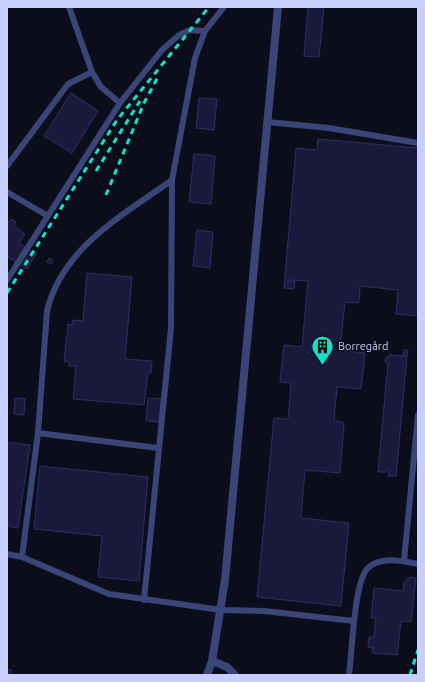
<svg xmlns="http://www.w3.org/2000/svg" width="425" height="682" font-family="Ubuntu,sans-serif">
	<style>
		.building { fill: #191a3b; stroke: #2d2e65 }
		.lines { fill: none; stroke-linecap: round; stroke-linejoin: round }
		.lane { stroke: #3a4577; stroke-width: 6 }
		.street { stroke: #3a4577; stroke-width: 8 }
		.rail { stroke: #0ee3c9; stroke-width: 3; stroke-dasharray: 6 5; stroke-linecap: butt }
		.labels { text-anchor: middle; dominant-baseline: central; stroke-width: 3; stroke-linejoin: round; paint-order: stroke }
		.poi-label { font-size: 11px; fill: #c9cffc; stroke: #0c0d1b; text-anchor: start }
	</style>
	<rect width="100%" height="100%" fill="#0c0d1b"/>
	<!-- building -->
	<path class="building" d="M308 7H324L319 57 304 56Z
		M71 93 98 111 72 153 44 136Z
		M199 98 217 99 214 130 196 128Z
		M318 139 418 148V316L396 314 398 290 360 286 359 303 345 302 340 350 365 353 361 389 337 387 334 420 344 423 340 473 305 470 301 518 349 523 341 606 257 597 274 418 288 419 291 383 280 382 284 345 302 347 308 281 288 280V282H295L294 289 284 288 296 148 317 150Z
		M194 154 215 156 211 204 189 202Z
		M11 219 16 222 14 226 25 234 19 243 36 254 27 269 8 257 7 259V222L8 223Z
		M197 230 213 232 210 268 193 266Z
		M49 258 53 260 51 264 47 262Z
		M87 273 132 277 125 359 152 361 151 373H148L144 405 73 399 76 366H69V362L64 361 68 324 72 325 73 320 83 321Z
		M404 350H408L407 356H403Z
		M389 355 407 356 396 476H388L389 469H386V472H378L388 363 385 362 386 357H389Z
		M15 398 25 399 24 415 14 414Z
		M148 398 161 399 159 422 146 421Z
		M7 442 30 445 18 528 7 526Z
		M40 466 148 477 139 581 98 577 102 536 34 529Z
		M410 577 416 578 411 622 401 621 397 655 372 653 373 648 368 647 369 637H374L376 618H371L374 588 403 591 404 582Z
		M7 669 11 670 10 675H7Z"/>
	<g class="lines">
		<!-- lane -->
		<path class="lane" d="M69 7 92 72 101 87 120 103
			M267 122 329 128 418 143
			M7 166 68 84 92 72
			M7 192 48 216
			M7 280 120 103 162 50 179 35 190 30 205 31
			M38 433 158 448
			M7 554 22 557 109 594 221 610 264 611 354 621
			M22 557 38 433 47 311C62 248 123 215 172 180
			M404 561 418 415
			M144 600 171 328 172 180 195 58 205 31 224 7
			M349 675C352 654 354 580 368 568 380 556 403 561 418 564"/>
		<!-- street -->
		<path class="street" d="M212 661 227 667 235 675
			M207 675 212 661 225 580 278 7"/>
		<!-- rail -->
		<path class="rail" d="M96 171 140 101
			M106 195 144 103 159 75
			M7 293 117 120 209 7
			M410 675 418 650"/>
	</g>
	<!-- icons -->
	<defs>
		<symbol id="building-pin" viewBox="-11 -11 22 30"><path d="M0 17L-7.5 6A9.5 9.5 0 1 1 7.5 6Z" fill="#0ee3c9" stroke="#0c0d1b"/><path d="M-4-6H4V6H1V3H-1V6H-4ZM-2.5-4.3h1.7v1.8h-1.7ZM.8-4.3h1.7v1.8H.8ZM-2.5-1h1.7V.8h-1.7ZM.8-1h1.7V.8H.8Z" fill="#111"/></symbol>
	</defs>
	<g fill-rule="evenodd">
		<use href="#building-pin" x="310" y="334" width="25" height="34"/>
	</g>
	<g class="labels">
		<!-- poi labels -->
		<g class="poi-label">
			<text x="338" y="346">Borregård</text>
		</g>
	</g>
	<!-- border -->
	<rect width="425" height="682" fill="none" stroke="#c9cffc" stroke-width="16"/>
</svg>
